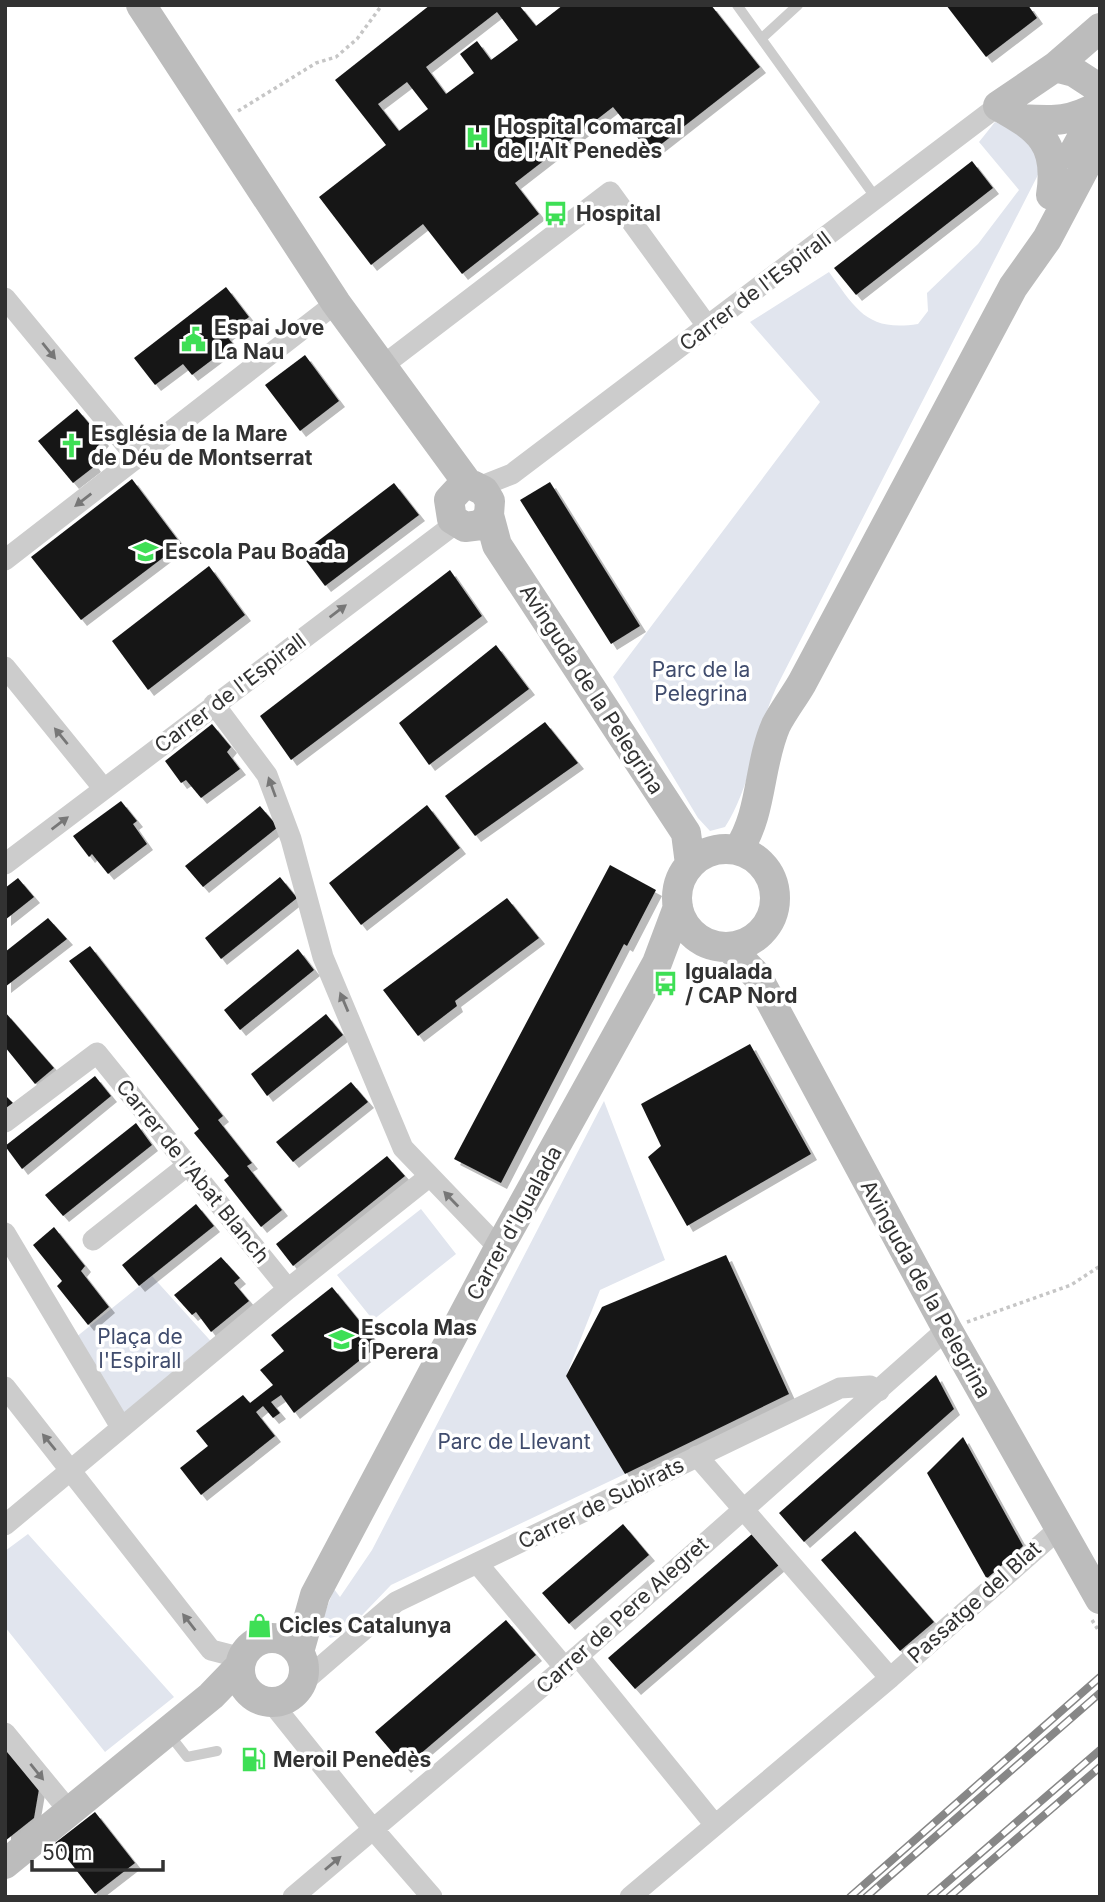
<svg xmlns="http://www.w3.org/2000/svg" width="1105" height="1902" font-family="Inter,sans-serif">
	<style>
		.green { fill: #e1e5ee }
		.building { fill: #191919; fill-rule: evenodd; filter: url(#shadow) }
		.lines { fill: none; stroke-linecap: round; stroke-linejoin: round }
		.path { stroke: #c6c6c6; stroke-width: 3.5; stroke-dasharray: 3.5 3.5; stroke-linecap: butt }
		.lane { stroke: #ccc; stroke-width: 10 }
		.street { stroke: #ccc; stroke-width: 21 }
		.secondary { stroke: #bcbcbc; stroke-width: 30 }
		.rail-casing { stroke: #878787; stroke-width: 8 }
		.rail { stroke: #fff; stroke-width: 5; stroke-dasharray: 16; stroke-linecap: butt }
		.oneway { fill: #777 }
		.labels { text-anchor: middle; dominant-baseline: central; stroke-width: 7; stroke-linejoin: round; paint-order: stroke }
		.poi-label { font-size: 21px; font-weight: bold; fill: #323232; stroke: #fff; text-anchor: start }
		.street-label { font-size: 21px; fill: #323232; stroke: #fff }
		.park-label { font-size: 21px; fill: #404c6d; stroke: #fff }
	</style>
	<defs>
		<filter id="shadow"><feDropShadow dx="6" dy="6" stdDeviation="0" flood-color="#0004"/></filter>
	</defs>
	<rect width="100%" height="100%" fill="#fff"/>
	<!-- green -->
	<path class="green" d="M995 122 1026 134 1043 165 776 688C756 732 751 787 725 827L710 831 698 818 613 677 820 402 750 322 829 272C856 309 867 332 918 324L928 311 927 293 978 244 1019 190 979 142Z
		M604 1101 665 1260 600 1290 566 1376 625 1474 391 1585 343 1635 330 1638 320 1626 334 1589 340 1597 372 1550Z
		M421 1209 456 1254 373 1320 337 1275Z
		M152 1276 217 1348 121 1427 70 1342Z
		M28 1534 174 1697 105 1752 5 1627V1551Z"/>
	<!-- building -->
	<path class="building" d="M430 5H519L536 26 563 5H711L760 67 650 153 613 107 515 183 539 214 462 274 423 224 371 265 319 197 386 145 335 80ZM497 12 518 40 491 60 477 41 460 54 474 73 446 94 426 67ZM407 82 428 109 399 131 378 104Z
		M946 5H1028L1037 18 986 57Z
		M972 161 993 188 856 295 834 268Z
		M226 287 249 317 226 335 233 344 192 375 183 364 155 385 134 358Z
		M305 355 339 401 300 431 265 385Z
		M77 409 103 440 89 457 95 466 73 483 38 441Z
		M132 479 181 544 81 620 31 557Z
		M550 482 640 626 611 644 520 500Z
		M394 483 419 515 325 586 301 554Z
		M209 566 245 615 148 690 112 641Z
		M450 570 482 616 291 760 260 716Z
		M496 645 529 689 429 765 399 723Z
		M545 722 578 763 475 836 445 796Z
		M212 724 231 747 227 752 240 769 201 798 186 780 181 783 165 761Z
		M121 801 137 821 133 824 147 844 108 874 92 854 89 857 73 836Z
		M427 805 460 848 361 925 329 883Z
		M260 806 278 827 203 887 185 866Z
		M610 865 656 890 627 946 624 944 501 1183 454 1159Z
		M280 877 297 898 221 959 205 938Z
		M18 878 34 897 5 920V888Z
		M507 898 539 938 455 1001 457 1006 418 1036 383 990Z
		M48 918 67 939 5 987V952Z
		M90 946 223 1116 218 1120 252 1163 247 1166 282 1210 261 1227 224 1180 229 1176 194 1133 199 1129 69 961Z
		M298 949 314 970 240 1030 224 1010Z
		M5 1012 54 1068 35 1084 5 1047Z
		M326 1014 343 1035 267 1096 251 1074Z
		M750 1044 811 1154 687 1226 648 1157 661 1146 641 1104Z
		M95 1076 111 1096 22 1169 5 1146Z
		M351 1082 368 1102 293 1162 276 1142Z
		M5 1095 14 1104 5 1111Z
		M136 1123 152 1145 63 1216 45 1195Z
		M387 1156 405 1176 293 1266 276 1244Z
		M196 1204 214 1226 139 1286 122 1265Z
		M54 1227 85 1266 81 1271 109 1307 88 1325 57 1286 62 1281 33 1245Z
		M726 1255 789 1394 625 1474 566 1376 602 1307Z
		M221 1257 240 1278 234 1283 249 1301 211 1332 196 1312 192 1315 174 1295Z
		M332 1287 379 1345 294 1413 281 1395 271 1402 280 1413 273 1418 263 1406 256 1412 275 1436 201 1495 180 1468 208 1446 196 1431 243 1395 250 1403 273 1385 260 1370 284 1351 271 1335Z
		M936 1375 954 1409 804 1542 779 1513Z
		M963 1437 1023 1546 988 1581 927 1473Z
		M623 1524 649 1555 569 1624 542 1593Z
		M855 1531 934 1622 900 1651 821 1560Z
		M752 1534 779 1565 635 1689 608 1658Z
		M506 1620 536 1655 405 1767 375 1732Z
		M5 1748 39 1789 34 1818 5 1841Z
		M95 1812 135 1863 95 1894 55 1843Z"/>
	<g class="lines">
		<!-- path -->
		<path class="path" d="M238 111 316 63 336 57 357 39 382 5
			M967 1322 1071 1285 1100 1266
			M1092 1620 1100 1633"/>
		<!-- lane -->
		<path class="lane" d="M737 5 876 198
			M762 38 798 5
			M169 1734 187 1757 217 1751"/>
		<!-- street -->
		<path class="street" d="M5 298 137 458
			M381 367 610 192 708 327
			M479 487 512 474 998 106
			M5 560 336 303
			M5 667 104 789
			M214 704 267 775 291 839 323 957 403 1148 499 1248
			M5 864 456 523
			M5 1122 97 1053 288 1289
			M5 1233 121 1427
			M93 1240 188 1165
			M5 1387 211 1650 242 1658
			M697 1456 890 1678
			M5 1525 288 1289 430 1176
			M477 1563 565 1668
			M578 1656 715 1825
			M302 1683 396 1602 840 1388 870 1386 879 1391
			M271 1702 373 1829 432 1897
			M5 1733 70 1812
			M293 1897 578 1656 947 1329
			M630 1897 890 1678 1060 1528"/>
		<!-- secondary -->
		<path class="secondary" d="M141 5 336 303 469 485
			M1055 67 1074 72 1100 89
			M1021 119C1055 121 1071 122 1100 105
			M1073 154 1100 105
			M1051 195C1059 144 1040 129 998 106L1055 67 1100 28
			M489 515 481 525 465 527 452 519 449 500 462 486 472 485 484 491 490 501 489 515 497 545 686 833 690 864
			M677 898a49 49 0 1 1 98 0a49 49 0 1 1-98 0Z
			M738 850C763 812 758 766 776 725 783 711 794 697 802 683L1013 287 1047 239 1100 139
			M729 947 757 976 947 1329 1100 1599
			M240 1670a32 32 0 1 1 64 0a32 32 0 1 1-64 0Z
			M299 1652 315 1595 499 1248 657 963 678 907
			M5 1864 211 1696 240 1666"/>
		<defs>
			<path id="rail" d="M850 1897 1100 1677
				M866 1897 1100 1693
				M930 1897 1100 1750
				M949 1897 1100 1767"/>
		</defs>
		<!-- rail casing -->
		<use href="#rail" class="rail-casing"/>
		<!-- rail -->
		<use href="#rail" class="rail"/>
	</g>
	<!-- one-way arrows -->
	<defs><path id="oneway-solid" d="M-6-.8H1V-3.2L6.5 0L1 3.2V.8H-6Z" transform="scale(1.75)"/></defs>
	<g class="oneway">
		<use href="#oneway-solid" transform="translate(49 351) rotate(51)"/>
		<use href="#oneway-solid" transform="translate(83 500) rotate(142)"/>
		<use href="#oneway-solid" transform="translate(338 611) rotate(-37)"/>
		<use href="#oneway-solid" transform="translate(61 736) rotate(-129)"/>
		<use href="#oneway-solid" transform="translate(272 787) rotate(-110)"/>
		<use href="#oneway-solid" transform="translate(60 823) rotate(-37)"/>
		<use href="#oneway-solid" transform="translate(344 1002) rotate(-113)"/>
		<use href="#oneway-solid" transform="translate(451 1199) rotate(-134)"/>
		<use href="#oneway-solid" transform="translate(49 1442) rotate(-129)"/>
		<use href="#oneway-solid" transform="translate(189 1622) rotate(-128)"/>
		<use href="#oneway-solid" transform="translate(37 1772) rotate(51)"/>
		<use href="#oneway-solid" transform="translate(333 1863) rotate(-40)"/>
	</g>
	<!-- icons -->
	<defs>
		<symbol id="hospital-bare" viewBox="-9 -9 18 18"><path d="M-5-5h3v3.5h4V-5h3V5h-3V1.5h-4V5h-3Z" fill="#3edf55" stroke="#fff" stroke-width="2.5" paint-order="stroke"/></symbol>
		<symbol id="bus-bare" viewBox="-9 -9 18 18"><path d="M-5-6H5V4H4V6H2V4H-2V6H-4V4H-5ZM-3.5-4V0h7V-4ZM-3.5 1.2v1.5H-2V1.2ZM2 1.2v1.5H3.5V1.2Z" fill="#3edf55" stroke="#fff" stroke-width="2.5" paint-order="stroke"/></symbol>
		<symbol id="civic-bare" viewBox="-9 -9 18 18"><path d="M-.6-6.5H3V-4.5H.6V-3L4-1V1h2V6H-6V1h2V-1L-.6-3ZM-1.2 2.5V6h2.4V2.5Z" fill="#3edf55" stroke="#fff" stroke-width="2.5" paint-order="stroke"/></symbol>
		<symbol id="church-bare" viewBox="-9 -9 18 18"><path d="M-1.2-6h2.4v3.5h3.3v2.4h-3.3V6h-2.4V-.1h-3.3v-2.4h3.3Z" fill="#3edf55" stroke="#fff" stroke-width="2.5" paint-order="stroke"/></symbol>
		<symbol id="school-bare" viewBox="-9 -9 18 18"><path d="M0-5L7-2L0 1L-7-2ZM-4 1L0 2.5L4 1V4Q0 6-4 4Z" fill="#3edf55" stroke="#fff" stroke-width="2.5" paint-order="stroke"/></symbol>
		<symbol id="shop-bare" viewBox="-9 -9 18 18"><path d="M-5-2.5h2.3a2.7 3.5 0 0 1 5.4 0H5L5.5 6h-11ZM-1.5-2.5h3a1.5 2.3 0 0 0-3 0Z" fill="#3edf55" stroke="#fff" stroke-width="2.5" paint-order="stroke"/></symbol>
		<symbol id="fuel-bare" viewBox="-9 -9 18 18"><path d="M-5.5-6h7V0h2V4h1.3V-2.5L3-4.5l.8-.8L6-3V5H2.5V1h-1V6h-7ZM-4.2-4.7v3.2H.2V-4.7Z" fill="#3edf55" stroke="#fff" stroke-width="2.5" paint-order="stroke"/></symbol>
	</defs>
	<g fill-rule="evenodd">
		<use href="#hospital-bare" x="460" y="120" width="35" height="35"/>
		<use href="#bus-bare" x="538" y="196" width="35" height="35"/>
		<use href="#civic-bare" x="176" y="322" width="35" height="35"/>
		<use href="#church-bare" x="54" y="428" width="35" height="35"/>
		<use href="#school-bare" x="128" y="534" width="35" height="35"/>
		<use href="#bus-bare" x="648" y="966" width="35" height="35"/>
		<use href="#school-bare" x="324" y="1322" width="35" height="35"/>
		<use href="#shop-bare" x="242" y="1608" width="35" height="35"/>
		<use href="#fuel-bare" x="236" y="1742" width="35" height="35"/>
	</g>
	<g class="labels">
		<!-- poi labels -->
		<g class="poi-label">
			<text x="497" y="126">Hospital comarcal<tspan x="497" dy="24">de l'Alt Penedès</tspan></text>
			<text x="576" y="213">Hospital</text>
			<text x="214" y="327">Espai Jove<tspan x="214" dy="24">La Nau</tspan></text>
			<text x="91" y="433">Església de la Mare<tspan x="91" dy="24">de Déu de Montserrat</tspan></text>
			<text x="165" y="551">Escola Pau Boada</text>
			<text x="685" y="971">Igualada<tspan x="685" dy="24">/ CAP Nord</tspan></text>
			<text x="361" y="1327">Escola Mas<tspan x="361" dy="24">i Perera</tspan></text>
			<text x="279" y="1625">Cicles Catalunya</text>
			<text x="273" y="1759">Meroil Penedès</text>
		</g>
		<!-- street labels -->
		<g class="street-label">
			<text transform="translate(755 291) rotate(-37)">Carrer de l'Espirall</text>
			<text transform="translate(592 689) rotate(57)">Avinguda de la Pelegrina</text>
			<text transform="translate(230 693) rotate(-37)">Carrer de l'Espirall</text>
			<text transform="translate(193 1171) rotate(51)">Carrer de l'Abat Blanch</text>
			<text transform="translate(514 1223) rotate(-61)">Carrer d'Igualada</text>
			<text transform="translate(926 1289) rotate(61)">Avinguda de la Pelegrina</text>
			<text transform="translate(601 1503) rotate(-26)">Carrer de Subirats</text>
			<text transform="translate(974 1602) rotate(-42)">Passatge del Blat</text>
			<text transform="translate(622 1615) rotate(-42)">Carrer de Pere Alegret</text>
		</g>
		<!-- park labels -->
		<g class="park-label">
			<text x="701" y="669">Parc de la<tspan x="701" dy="24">Pelegrina</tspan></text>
			<text x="140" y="1336">Plaça de<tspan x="140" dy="24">l'Espirall</tspan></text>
			<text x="514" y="1441">Parc de Llevant</text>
		</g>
	</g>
	<!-- border -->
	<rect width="1105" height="1902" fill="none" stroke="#323232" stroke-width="14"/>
	<!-- scale -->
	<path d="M32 1860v10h131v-10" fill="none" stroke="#323232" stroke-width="3.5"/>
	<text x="42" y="1860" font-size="21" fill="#323232" stroke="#ffffff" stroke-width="5" paint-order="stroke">50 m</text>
</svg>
